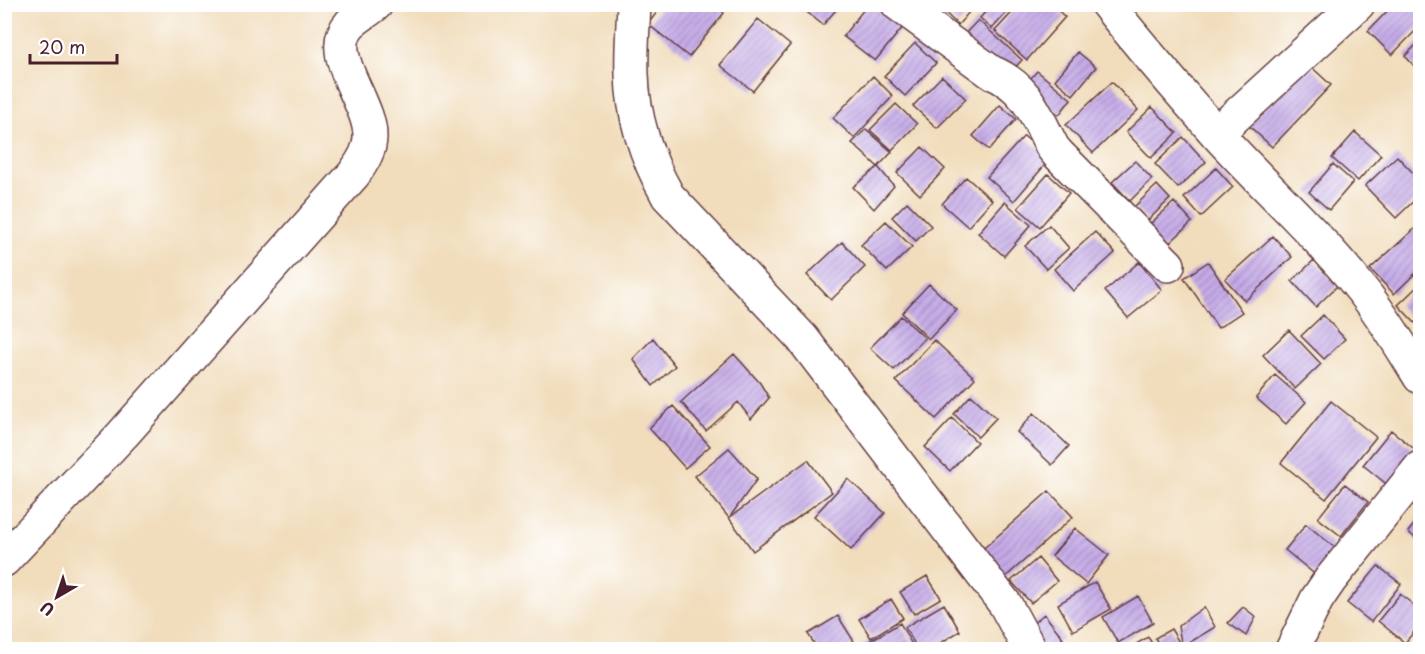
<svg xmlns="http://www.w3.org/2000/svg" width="1425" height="654" font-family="'Playpen Sans',sans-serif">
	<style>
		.building { fill: url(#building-hatch) }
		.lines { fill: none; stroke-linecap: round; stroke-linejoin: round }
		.minor-casing { stroke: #633c41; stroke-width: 36 }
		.minor { stroke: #fff; stroke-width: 33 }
	</style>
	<defs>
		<pattern id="building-hatch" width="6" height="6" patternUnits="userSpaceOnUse" patternTransform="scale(1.5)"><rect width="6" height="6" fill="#c5abe8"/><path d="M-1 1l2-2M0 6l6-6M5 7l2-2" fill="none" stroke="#a28bbc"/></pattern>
	</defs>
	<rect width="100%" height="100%" fill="#fff"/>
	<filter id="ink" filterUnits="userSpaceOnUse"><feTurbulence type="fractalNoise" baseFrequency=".0167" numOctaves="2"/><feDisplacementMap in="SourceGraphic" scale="12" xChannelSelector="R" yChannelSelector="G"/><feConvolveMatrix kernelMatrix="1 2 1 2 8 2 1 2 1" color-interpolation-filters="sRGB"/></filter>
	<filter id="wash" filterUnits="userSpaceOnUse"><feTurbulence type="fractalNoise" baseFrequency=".008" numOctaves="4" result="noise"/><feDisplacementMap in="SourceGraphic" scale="24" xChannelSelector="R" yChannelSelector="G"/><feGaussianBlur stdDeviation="1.35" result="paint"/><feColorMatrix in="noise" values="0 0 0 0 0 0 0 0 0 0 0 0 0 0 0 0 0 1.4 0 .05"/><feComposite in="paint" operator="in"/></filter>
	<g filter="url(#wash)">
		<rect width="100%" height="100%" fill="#f1ddbc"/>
		<g id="blocks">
			<!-- building -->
			<path class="building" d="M663 4H714L724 13 689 57 648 24Z
				M868 4H875L903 27 875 61 843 36Z
				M936 4H976L958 25Z
				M992 4H1014L992 29 980 18Z
				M1020 4H1051L1065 17 1027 60 995 31Z
				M1394 4H1420V26L1392 55 1368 31Z
				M798 5H840L823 25Z
				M758 19 790 45 753 91 720 65Z
				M978 20 1022 60 1007 76 963 36Z
				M1420 41V72L1405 56Z
				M915 43 936 63 905 96 884 76Z
				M1078 52 1096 67 1073 95 1055 80Z
				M1306 62 1331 85 1272 147 1248 125Z
				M1037 71 1071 99 1059 115 1024 86Z
				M873 76 893 96 854 138 833 118Z
				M942 76 966 99 937 128 913 106Z
				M1112 82 1138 110 1093 153 1066 125Z
				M1420 92V104L1414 98Z
				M896 104 917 124 892 150 870 130Z
				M1000 105 1016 119 989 150 973 136Z
				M1152 107 1177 133 1151 158 1126 132Z
				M866 129 892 152 878 167 852 143Z
				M1355 132 1381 155 1358 181 1332 158Z
				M1024 136 1050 159 1014 201 987 177Z
				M1183 137 1206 162 1178 188 1155 164Z
				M922 147 945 169 920 195 897 173Z
				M1397 156 1420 180V195L1396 218 1365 186Z
				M1135 161 1152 179 1130 201 1112 182Z
				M1333 164 1353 182 1329 210 1309 192Z
				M878 167 894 186 874 209 853 187Z
				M1216 168 1233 187 1201 217 1184 198Z
				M1048 174 1069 193 1040 227 1018 208Z
				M966 177 992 200 968 227 942 204Z
				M1157 185 1170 199 1147 221 1134 207Z
				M907 202 931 226 916 241 892 217Z
				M1005 202 1031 225 1004 256 978 233Z
				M1174 202 1192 222 1159 253 1140 233Z
				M886 221 912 247 887 271 861 245Z
				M1420 224V269L1394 294 1370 269Z
				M1049 225 1069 248 1046 269 1025 246Z
				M1095 232 1115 253 1073 291 1054 269Z
				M1273 236 1292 257 1245 301 1225 279Z
				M842 242 865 267 831 300 807 275Z
				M1314 260 1338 285 1316 307 1292 281Z
				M1139 262 1162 290 1128 318 1105 291Z
				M1208 262 1242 312 1218 328 1184 278Z
				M929 284 957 310 929 339 902 313Z
				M1420 284V318L1415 323 1398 305Z
				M1323 315 1345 339 1324 359 1301 336Z
				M901 316 925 338 894 370 870 348Z
				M1289 330 1321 364 1295 389 1263 355Z
				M653 338 675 366 653 386 633 359Z
				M934 340 975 378 936 419 896 381Z
				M734 354 760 383 769 398 751 419 738 402 706 431 681 402Z
				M1275 375 1306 402 1286 424 1256 398Z
				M971 395 996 418 978 437 954 414Z
				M1331 401 1376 437 1326 499 1281 463Z
				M673 406 710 446 685 468 649 428Z
				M1034 413 1069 446 1052 465 1017 432Z
				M952 418 977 442 950 471 925 447Z
				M1391 430 1418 452 1390 487 1363 465Z
				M729 448 757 479 729 518 695 476Z
				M808 460 832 492 753 551 729 518Z
				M848 479 885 513 851 550 814 516Z
				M1345 484 1368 502 1341 536 1318 518Z
				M1049 491 1073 517 1000 582 976 555Z
				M1420 517V542L1408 532Z
				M1306 524 1338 550 1317 576 1285 550Z
				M1075 528 1109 555 1086 584 1052 556Z
				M1038 558 1057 581 1031 603 1011 581Z
				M1378 566 1401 584 1371 622 1347 603Z
				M927 576 941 598 914 614 900 592Z
				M1095 582 1111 609 1073 631 1058 604Z
				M1400 594 1420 610V624L1405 643 1378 621Z
				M1138 596 1153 623 1118 643 1103 617Z
				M891 599 903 618 871 638 859 619Z
				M944 604 960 631 929 650H918L905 627Z
				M1204 607 1215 627 1182 647 1178 626Z
				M1243 607 1256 617 1246 636 1228 623Z
				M1044 614 1063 638 1049 650H1043L1026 629Z
				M838 616 855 643 845 650H818L808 634Z
				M900 623 915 650H864L861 646Z
				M1171 629 1182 647 1183 650H1162L1155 638Z
				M1148 637 1156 650H1126Z"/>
		</g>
	</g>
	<g filter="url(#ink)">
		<use href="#blocks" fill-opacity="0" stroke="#633c41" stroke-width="1.5"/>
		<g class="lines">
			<defs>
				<path id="minor" d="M634 4C633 27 631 51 632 74 633 117 647 159 668 196L802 338 1005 604 1030 650
					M898 4 991 72C1028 87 1036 116 1053 148L1058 154 1168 265
					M1107 4C1142 48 1179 91 1216 133 1264 186 1318 234 1362 290 1384 317 1402 348 1420 377
					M1217 133 1358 4
					M4 560 123 434 354 174C362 162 370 151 370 137 371 102 323 54 350 24 357 17 368 11 376 4
					M1292 650 1317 599 1330 580 1420 468"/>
			</defs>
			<!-- minor casing -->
			<use href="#minor" class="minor-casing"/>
			<!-- minor -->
			<use href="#minor" class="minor"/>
		</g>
	</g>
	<!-- margin -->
	<rect width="1425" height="654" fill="none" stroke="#fff" stroke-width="24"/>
	<!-- north arrow -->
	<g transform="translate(57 597) rotate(219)" stroke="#ffffff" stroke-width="4.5" paint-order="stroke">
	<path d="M0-4.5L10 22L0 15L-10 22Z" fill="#4a1f2b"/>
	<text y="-9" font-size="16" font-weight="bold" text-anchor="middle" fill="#4a1f2b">U</text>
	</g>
	<!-- scale -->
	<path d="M30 54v9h87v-9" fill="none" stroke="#4a1f2b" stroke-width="3"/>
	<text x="39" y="54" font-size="18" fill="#4a1f2b" stroke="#ffffff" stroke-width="4.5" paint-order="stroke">20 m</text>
</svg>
